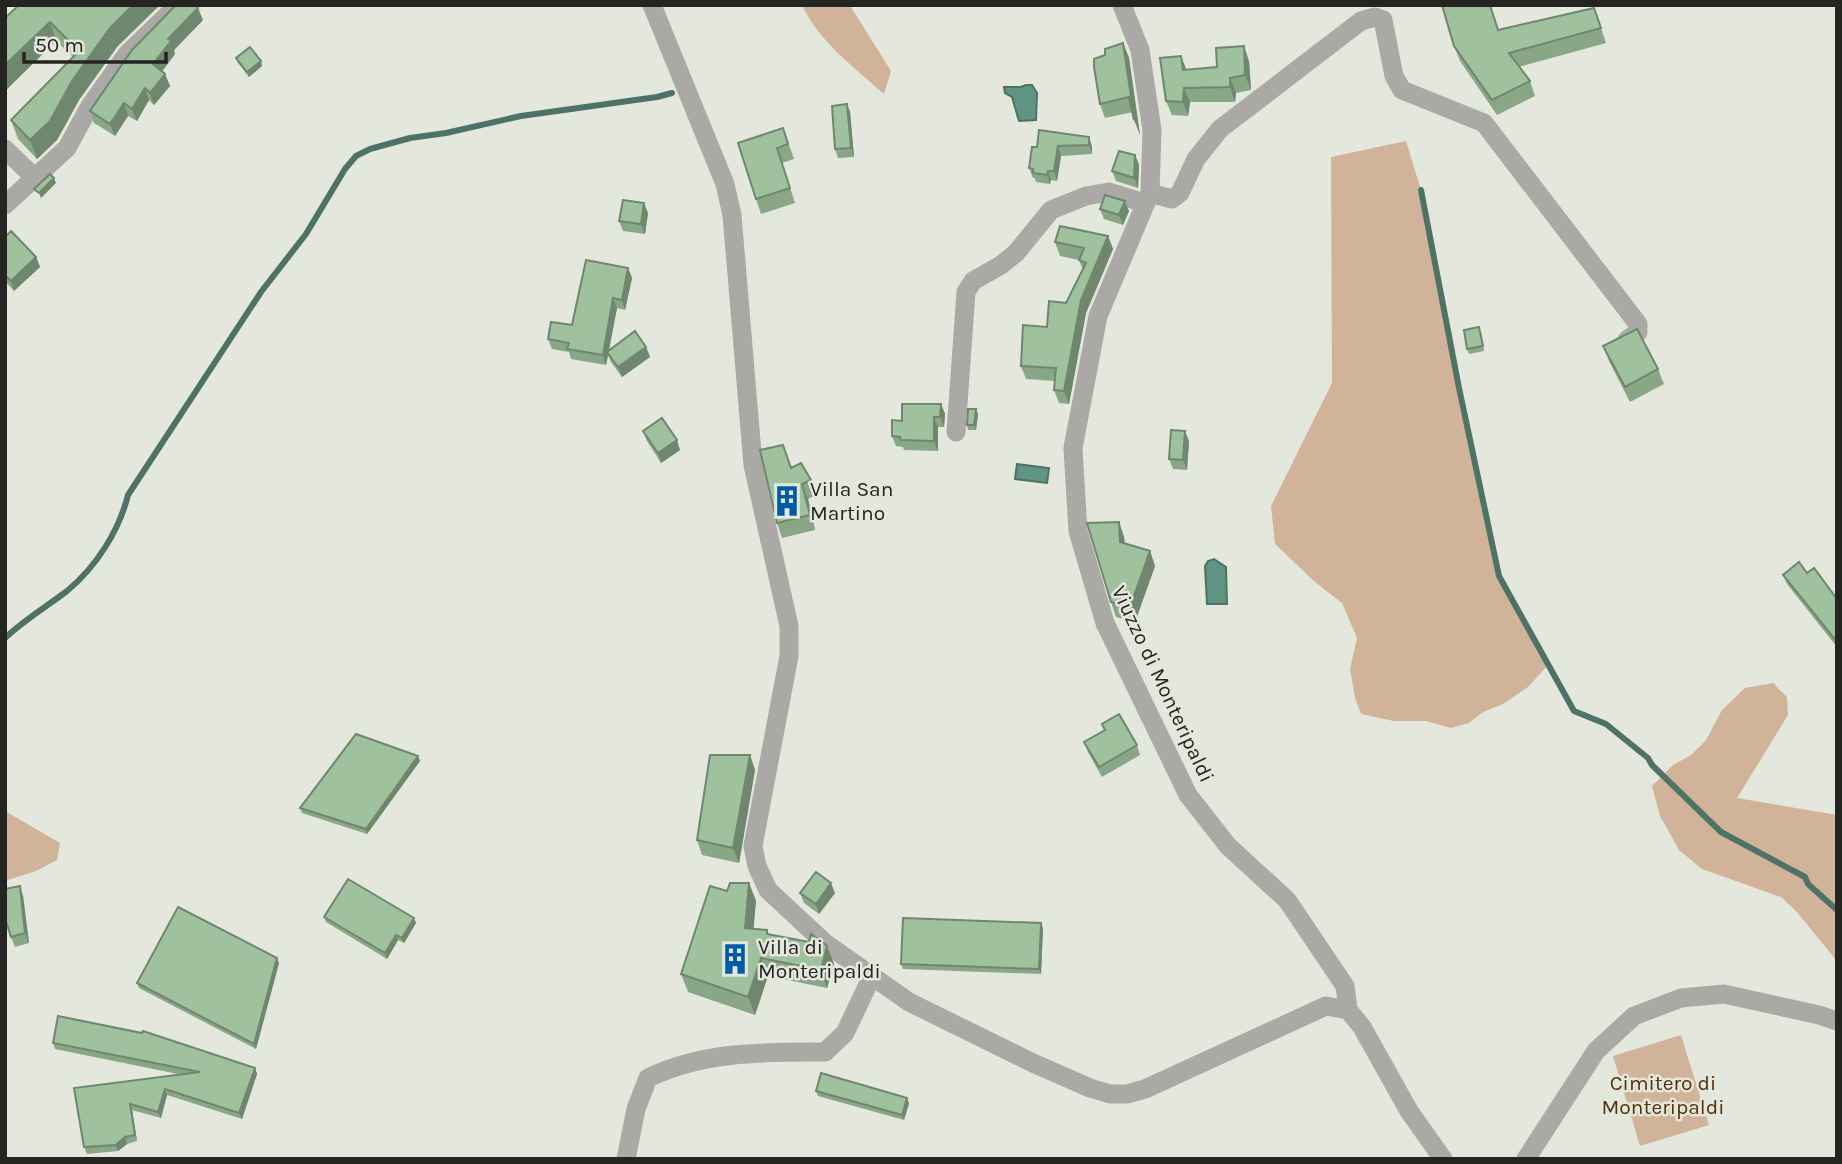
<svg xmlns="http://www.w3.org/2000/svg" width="1842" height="1164" font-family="Karla,sans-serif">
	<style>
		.green { fill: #d1b39a }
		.water { fill: #609583; stroke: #4e7366; stroke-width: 2 }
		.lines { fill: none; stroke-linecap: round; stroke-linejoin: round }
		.stream { stroke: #4e7366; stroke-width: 6 }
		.minor { stroke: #aba9a5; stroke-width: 19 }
		.wall { fill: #89a687 }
		.shaded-wall { fill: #6f876e }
		.building { fill: #9fc19d; stroke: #6f876e; stroke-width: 2 }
		.labels { text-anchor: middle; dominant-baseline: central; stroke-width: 5; stroke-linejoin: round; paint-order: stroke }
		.poi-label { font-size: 21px; fill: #242521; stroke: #e4e7dc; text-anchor: start }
		.street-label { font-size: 21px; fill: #242521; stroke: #e4e7dc }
		.park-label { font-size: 21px; fill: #553008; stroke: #e4e7dc }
	</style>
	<rect width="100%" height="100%" fill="#e4e7dc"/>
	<!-- green -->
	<path class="green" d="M802 5H849L851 7 891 71 884 94C854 67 819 42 802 5Z
		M1406 141 1421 190 1459 388 1499 576 1548 665 1528 687 1503 704 1483 712 1469 723 1451 728 1426 721H1394L1361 714 1355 698 1350 669 1357 638 1342 603 1315 582 1275 544 1271 506 1332 383 1331 157Z
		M1773 683 1787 697 1788 715 1737 798 1837 815V961L1796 911 1781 897 1702 869 1679 850 1660 816 1652 786 1673 765 1691 755 1706 740 1722 710 1745 688Z
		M5 811 60 843 57 860 36 871 5 881Z
		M1681 1035 1709 1125 1640 1146 1613 1056Z"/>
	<!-- water -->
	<path class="water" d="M1026 85H1032L1037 93 1036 120 1019 121 1012 97 1005 93 1004 87H1021Z
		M1017 464 1049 468 1047 483 1015 479Z
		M1214 559 1226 567 1227 604H1207L1205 566 1208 561Z"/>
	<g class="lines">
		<!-- stream -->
		<path class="stream" d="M1421 190 1459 388 1499 576 1574 711 1606 724 1648 758 1652 765 1721 832 1805 877 1808 884 1837 910
			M5 638C24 620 46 607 67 591 96 567 119 531 128 495L261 292 306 234 345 169 356 156 370 149 410 138 446 133 521 116 657 97 672 93"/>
		<!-- minor -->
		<path class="minor" d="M652 5 725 184 732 215 753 465 789 626V656L753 846 757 866 768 890 825 943 909 1002 1033 1063 1090 1088 1110 1094H1127L1145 1089 1326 1006 1348 1010 1362 1027 1409 1111 1443 1159
			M1122 5 1140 50 1152 130 1150 193 1098 316 1073 448 1078 531 1105 623 1188 795 1228 846 1287 900 1345 986 1348 1010
			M5 149 35 178
			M1150 193 1172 199 1180 193 1196 159 1220 129 1361 21 1375 17 1383 20 1394 76 1402 90 1484 123 1638 324V332L1627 340
			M5 205 67 148 90 106 127 54 178 5
			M956 432 966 292 973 281 1001 265 1016 253 1051 210 1086 196 1109 192 1145 203
			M626 1159 636 1109 648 1078C704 1051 764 1052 825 1052L845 1033 872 976
			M1526 1159 1596 1051 1634 1016 1681 998 1724 994 1819 1015 1837 1021"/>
	</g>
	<!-- wall -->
	<path class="wall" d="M19 5 117 47 79 100 57 140 37 159 18 139 11 120 73 57 56 41 5 91V18Z
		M1594 8 1606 43 1519 67 1530 81 1535 96 1497 115 1460 61 1454 46 1498 30Z
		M203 20 174 50 175 54 162 71 170 86 154 105 149 100 137 121 128 116 115 136 94 123 90 111Z
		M1123 43 1129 58 1140 135 1133 112 1105 118 1100 104Z
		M1181 56 1186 70 1217 67 1249 61 1251 90 1236 93 1235 102H1190L1188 116 1172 115 1166 101Z
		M236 58 261 61 262 66 249 77 238 63Z
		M847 104 850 112 854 157 838 158 835 149Z
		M783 128 794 159 782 163 795 203 761 214 756 199Z
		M1089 137 1092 147V154L1061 156 1057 181 1051 180 1050 184 1036 182 1035 178H1033L1029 168 1037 147Z
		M1135 155 1139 165 1138 188 1116 181 1112 171Z
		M1100 209 1129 211 1123 225 1104 219Z
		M648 213 645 234 623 231 619 221Z
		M1108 236 1113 249 1086 313 1069 404 1059 403 1054 390 1055 381 1026 379 1021 366 1047 327 1066 303 1083 270 1079 260 1060 256 1055 242Z
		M5 237 36 257 40 267 14 291 5 281Z
		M628 268 632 278 625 310 617 308 609 350 646 347 650 357 622 377 611 362 608 355 606 365 571 359 569 352 552 349 548 339 572 325Z
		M1481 332 1484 351 1469 354 1467 349Z
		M1603 346 1658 369 1664 384 1630 402 1609 361Z
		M941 404 945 414 944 427H938V451L904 450 903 447 896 446 892 436 902 421Z
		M978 414 976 430H968L967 425Z
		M643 431 680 450 661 463 647 441Z
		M1189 441 1187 470 1173 469 1169 459Z
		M791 468 811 480 816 495 808 499 815 530 782 538 777 523Z
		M1119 522 1124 537 1125 543 1150 551 1155 566 1135 622 1116 617 1111 602Z
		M1807 573 1837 599V647L1787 584 1783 575Z
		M1102 724 1137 745 1140 755 1102 777 1088 752 1084 742 1104 730Z
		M750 755 755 770 739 863 702 855 697 840Z
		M418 756 420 761 367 834 302 813 300 808Z
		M749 883 756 901 753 929 767 930 769 935 827 946 834 964 827 988 768 976 755 1015 688 992 681 974 727 891Z
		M800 893H835L819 914 804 903Z
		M23 896 29 943 15 947 11 937Z
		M324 917 416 923 404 943 398 940 387 959 326 922Z
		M1043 928 1041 974 903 969 901 964Z
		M279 963 256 1049 139 988 137 983Z
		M53 1043 255 1068 257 1074 242 1119 167 1095 161 1118 132 1110 137 1141 127 1144 118 1151 87 1154 84 1147 74 1088 183 1075 55 1049Z
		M816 1091 909 1103 904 1120 818 1096Z"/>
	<!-- shaded-wall -->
	<path class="shaded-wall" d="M133 5H160L117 47 79 100 57 140 37 159 30 140 110 28Z
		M198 8 203 20 174 50 175 54 158 77 153 64 168 39Z
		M50 22 56 41 5 91V65Z
		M1123 43 1129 58 1140 135 1134 120Z
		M1244 46 1249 61 1251 90 1245 75Z
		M1181 56 1187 71 1183 70Z
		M261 61 262 66 249 77 247 72Z
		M165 74 170 86 154 105 150 93Z
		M1230 78 1236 93 1235 102 1230 87Z
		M145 88 149 100 137 121 132 109Z
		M1184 88 1190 102 1188 116 1183 102Z
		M124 103 128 116 115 136 110 124Z
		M847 104 850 112 854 157 851 148Z
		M1089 137 1092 147V154L1089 145Z
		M1058 146 1061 156 1057 181 1054 171Z
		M1135 155 1139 165 1138 188 1134 178Z
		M1048 171 1051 180 1050 184 1047 175Z
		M54 178 56 183 41 198 39 193Z
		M1125 201 1129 211 1123 225 1119 215Z
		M644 203 648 213 645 234 641 224Z
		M1108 236 1113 249 1086 313 1069 404 1064 391 1081 300Z
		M36 257 40 267 14 291 11 281Z
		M628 268 632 278 625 310 622 300Z
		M613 298 617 308 608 354 607 352 608 355 606 365 603 355Z
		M646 347 650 357 622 377 618 367Z
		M941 404 945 414 944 427 940 417Z
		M976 409 978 414 976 430 974 425Z
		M934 417 938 427V451L934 441Z
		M1185 431 1189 441 1187 470 1183 460Z
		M677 440 680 450 661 463 658 453Z
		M802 484 808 499 815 530 810 515Z
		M1119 522 1124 537 1125 557 1120 542Z
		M1150 551 1155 566 1135 622 1130 607Z
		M750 755 755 770 739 863 733 848Z
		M418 756 420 761 367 834 366 829Z
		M749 883 756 901 752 946 745 928Z
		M831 883 835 893 819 914 816 904Z
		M20 886 23 896 29 943 25 933Z
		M414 918 416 923 404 943 402 938Z
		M1041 923 1043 928 1041 974 1039 969Z
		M396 935 398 940 387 959 385 953Z
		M827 946 834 964 827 988 821 970Z
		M277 958 279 963 256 1049 254 1044Z
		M761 958 768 976 755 1015 748 997Z
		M255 1068 257 1074 242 1119 239 1113Z
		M165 1089 167 1095 161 1118 158 1112Z
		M907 1098 909 1103 904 1120 902 1115Z
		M130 1104 132 1110 137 1141 135 1135Z
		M125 1137 127 1144 118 1151 116 1145Z"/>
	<!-- building -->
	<path class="building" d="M19 5H133L110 28 72 81 50 121 30 140 11 120 79 51 50 22 5 65V18Z
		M176 5H195L198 8 168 39 171 41 153 64 165 74 150 93 145 88 132 109 124 103 110 124 90 111 132 50Z
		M1442 5H1490L1498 30 1594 8 1601 28 1509 53 1530 81 1492 100 1454 46Z
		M1123 43 1134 116V120L1129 97 1100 104 1094 67V59L1105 55V49Z
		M1244 46 1245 75 1230 78V87L1184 88 1183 102 1166 101 1160 58 1181 56 1183 70 1217 67 1216 48Z
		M250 47 261 61 247 72 236 58Z
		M847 104 851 148 835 149 832 106Z
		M783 128 788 144 777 148 790 188 756 199 738 143Z
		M1039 130 1089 137V145L1058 146 1054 171H1048L1047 175 1033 173V169L1029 168 1032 147H1037Z
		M1119 151 1135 155 1134 178 1112 171Z
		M50 174 54 178 39 193 34 189Z
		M1105 195 1125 201 1119 215 1100 209Z
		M623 200 644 203 641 224 619 221Z
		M1060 226 1108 236 1081 300 1064 391 1054 390 1056 368 1021 366 1023 325 1047 327 1049 301 1066 303 1086 263 1079 260 1084 248 1055 242Z
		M11 231 36 257 11 281 5 275V237Z
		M586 260 628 268 622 300 613 298 603 355 567 349 569 343 548 339 551 322 572 325Z
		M1479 327 1483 346 1467 349 1464 330Z
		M1637 329 1658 369 1625 387 1603 346Z
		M635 331 646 347 618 367 607 352Z
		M902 404H941L940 417H934V441L901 440 900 437 892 436V420L902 421Z
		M968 409H976L974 425H967Z
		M662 418 677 440 658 453 643 431Z
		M1171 430 1185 431 1183 460 1169 459Z
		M783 445 791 468 801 463 811 480 802 484 810 515 777 523 760 450Z
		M1119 522 1120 542 1150 551 1130 607 1111 602 1087 523Z
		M1799 562 1807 573 1814 568 1837 599V642L1783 575Z
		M1119 714 1137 745 1099 767 1084 742 1105 730 1102 724Z
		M356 734 418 756 366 829 300 808Z
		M710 755H750L733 848 697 840Z
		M816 872 831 883 816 904 800 893Z
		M348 879 414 918 402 938 396 935 385 953 324 917Z
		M730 883H749L745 928 767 930V934L809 942 811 934 827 946 821 970 761 958 748 997 681 974 710 886 727 891Z
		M20 886 25 933 11 937 5 918V889Z
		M178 907 277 958 254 1044 137 983Z
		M903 918 1041 923 1039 969 901 964Z
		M58 1016 142 1033 143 1031 255 1068 239 1113 165 1089 158 1112 130 1104 135 1135 125 1137 116 1145 84 1147 74 1088 200 1072 53 1043Z
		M821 1073 907 1098 902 1115 816 1091Z"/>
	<!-- icons -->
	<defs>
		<symbol id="building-bare" viewBox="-9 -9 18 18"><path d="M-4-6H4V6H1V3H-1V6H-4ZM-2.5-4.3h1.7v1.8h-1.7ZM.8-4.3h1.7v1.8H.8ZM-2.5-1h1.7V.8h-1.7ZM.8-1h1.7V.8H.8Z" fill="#005ba8" stroke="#e4e7dc" stroke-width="2.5" paint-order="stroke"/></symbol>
	</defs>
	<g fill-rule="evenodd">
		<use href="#building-bare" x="765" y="479" width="44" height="44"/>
		<use href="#building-bare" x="713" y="937" width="44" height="44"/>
	</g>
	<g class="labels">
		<!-- poi labels -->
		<g class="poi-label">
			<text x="810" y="489">Villa San<tspan x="810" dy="24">Martino</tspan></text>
			<text x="758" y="947">Villa di<tspan x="758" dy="24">Monteripaldi</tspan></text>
		</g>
		<!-- street labels -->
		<g class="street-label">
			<text transform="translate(1163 684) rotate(65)">Viuzzo di Monteripaldi</text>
		</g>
		<!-- park labels -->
		<g class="park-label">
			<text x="1663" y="1083">Cimitero di<tspan x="1663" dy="24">Monteripaldi</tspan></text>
		</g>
	</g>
	<!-- border -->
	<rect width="1842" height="1164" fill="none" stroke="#242521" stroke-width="14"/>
	<!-- scale -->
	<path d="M24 52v10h142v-10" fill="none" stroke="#242521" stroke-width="3.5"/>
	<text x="35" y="52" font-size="21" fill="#242521" stroke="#e4e7dc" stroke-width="5" paint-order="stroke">50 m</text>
</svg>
